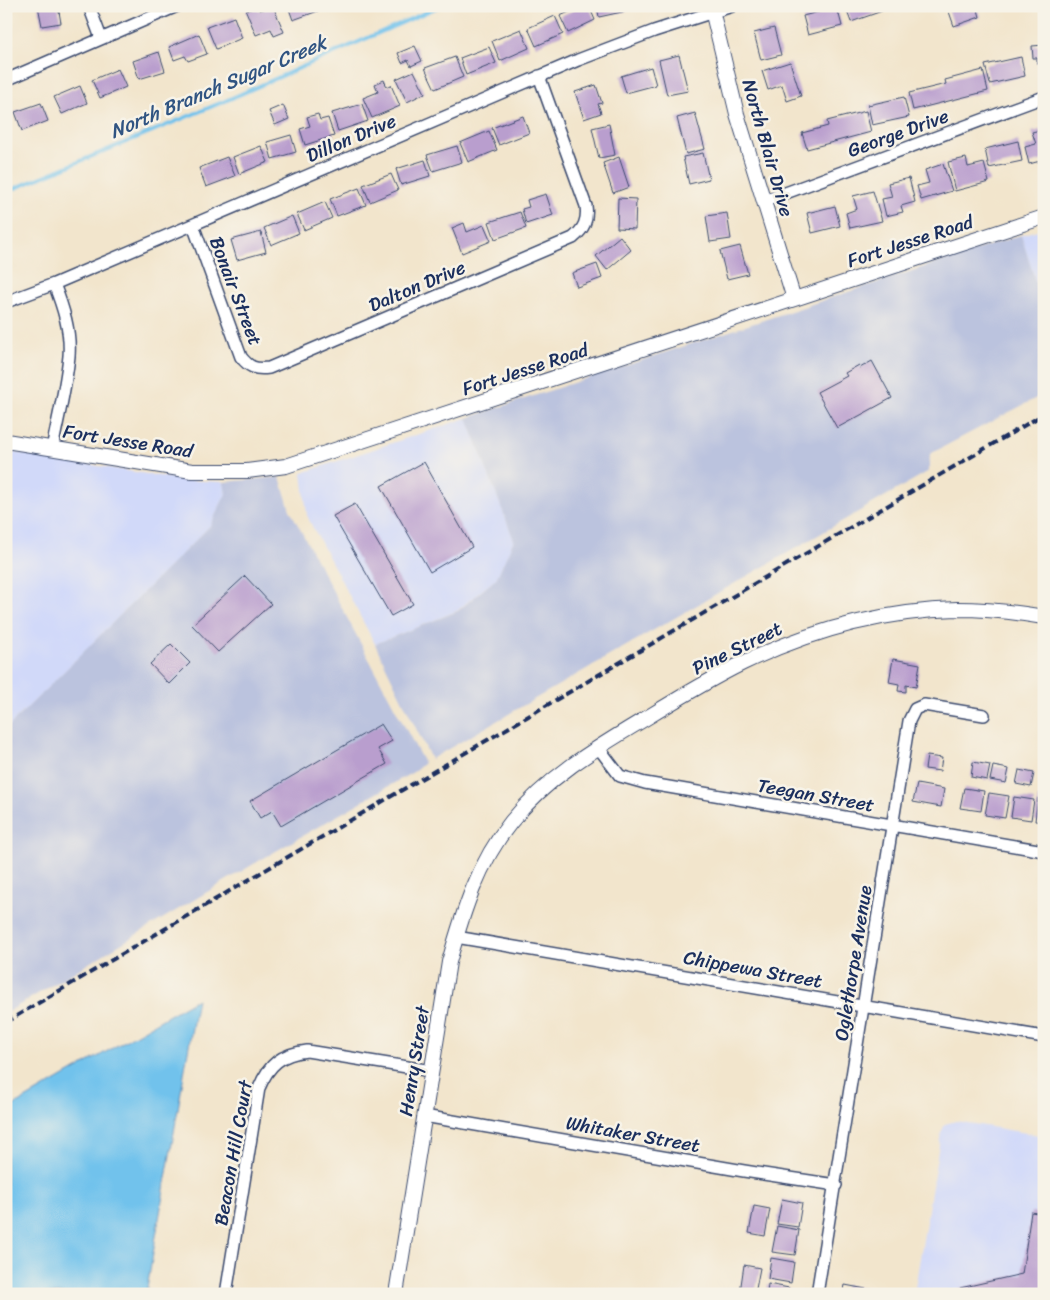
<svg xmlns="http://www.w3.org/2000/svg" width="1050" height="1300" font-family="Sriracha,sans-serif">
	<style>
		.built { fill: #d1d9f9 }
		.industrial { fill: #bbc3de }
		.water { fill: #71c2ec; stroke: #4678a5 }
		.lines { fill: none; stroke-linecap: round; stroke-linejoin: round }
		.stream { stroke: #71c2ec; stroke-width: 4 }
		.building { fill: #b99ece }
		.minor-casing { stroke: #3b4a6e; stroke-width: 14 }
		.tertiary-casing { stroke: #3b4a6e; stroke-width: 16 }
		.minor { stroke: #fff; stroke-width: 11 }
		.tertiary { stroke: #fff; stroke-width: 14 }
		.rail { stroke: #1b2f5e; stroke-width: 4; stroke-dasharray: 8 4; stroke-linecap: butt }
		.labels { text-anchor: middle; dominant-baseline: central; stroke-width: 5; stroke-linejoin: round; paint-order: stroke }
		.street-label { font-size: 19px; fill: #1b2f5e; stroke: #f7f3e8 }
		.water-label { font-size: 20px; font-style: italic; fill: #305482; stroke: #f7f3e8 }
	</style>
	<rect width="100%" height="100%" fill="#f7f3e8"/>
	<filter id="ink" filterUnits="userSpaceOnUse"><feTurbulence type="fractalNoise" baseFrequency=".02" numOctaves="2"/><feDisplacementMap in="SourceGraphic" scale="10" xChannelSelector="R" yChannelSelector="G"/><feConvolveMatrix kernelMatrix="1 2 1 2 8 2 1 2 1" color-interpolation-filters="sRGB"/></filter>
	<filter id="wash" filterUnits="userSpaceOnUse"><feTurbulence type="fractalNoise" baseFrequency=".0096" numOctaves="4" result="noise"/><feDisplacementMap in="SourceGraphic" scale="20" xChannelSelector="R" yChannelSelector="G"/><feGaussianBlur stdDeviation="1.12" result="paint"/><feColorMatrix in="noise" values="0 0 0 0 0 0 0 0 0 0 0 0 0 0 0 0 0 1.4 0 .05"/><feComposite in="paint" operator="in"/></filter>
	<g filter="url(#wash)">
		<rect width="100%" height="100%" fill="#f2e5cc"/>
		<!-- built -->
		<path class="built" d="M1044 228V309L1021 235Z
			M467 418 514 540 496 579 457 611 375 644 311 524 307 515 302 473Z
			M6 451 184 480 224 482 226 494 210 526 6 729Z
			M956 1121 1044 1136V1294H914L941 1133 945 1124Z"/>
		<!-- industrial -->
		<path class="industrial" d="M1021 235 1044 309V394L930 454 929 471 431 759 375 644 458 611 496 579 514 540 467 418Z
			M280 477 290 510 424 763 415 771 257 862 6 1013V729L210 526 226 494 224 482Z"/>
		<!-- water -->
		<path class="water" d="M197 999 146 1294H6V1110Z"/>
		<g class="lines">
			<!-- stream -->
			<path class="stream" d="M6 192 225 101 440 6"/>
		</g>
		<g id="blocks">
			<!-- building -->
			<path class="building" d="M38 6H58L61 23 42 26Z
				M257 6 259 10 273 6 284 32 274 36 271 29 256 35 246 11Z
				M288 6H316L318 11 293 20Z
				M583 6H589L595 20 568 33 560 16Z
				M597 6H630L631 10 599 17Z
				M845 6H880L882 11 851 22Z
				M947 6H977L980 17 954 26Z
				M837 7 842 26 808 35 803 16Z
				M555 16 563 34 536 46 528 28Z
				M234 17 242 38 216 49 207 27Z
				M774 28 781 55 761 60 754 33Z
				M521 29 529 48 500 61 492 41Z
				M199 34 207 54 188 61 185 56 174 60 169 47Z
				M1044 45V62L1037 63V58H1033L1032 46Z
				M415 46 422 61 411 66 408 60 402 63 398 53Z
				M489 47 496 63 466 75 460 58Z
				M159 52 165 71 139 79 133 61Z
				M679 55 688 91 667 95 659 60Z
				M455 57 463 77 435 89 425 68Z
				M1021 57 1025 76 990 84 985 65Z
				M790 62 801 96 787 101 782 85 768 90 762 71Z
				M651 67 656 85 626 93 621 76Z
				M118 69 126 87 100 98 92 80Z
				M983 70 988 91 913 110 909 93 946 84 945 80Z
				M414 71 425 93 407 102 396 79Z
				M384 80 387 87 391 85 400 106 372 118 363 98 378 92 375 84Z
				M596 85 602 103 598 104 601 113 584 119 575 92Z
				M80 86 87 103 62 114 54 97Z
				M904 97 909 117 872 125 868 105Z
				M41 103 48 121 22 131 15 112Z
				M362 104 368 121 338 131 332 113Z
				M283 105 289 119 275 125 269 111Z
				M866 111 871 132 807 149 802 133 828 126 827 121Z
				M695 113 705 149 686 154 677 118Z
				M318 114 320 120 328 118 334 136 305 145 300 129 310 126 307 117Z
				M523 116 529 133 499 145 492 128Z
				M609 124 615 155 599 158 592 128Z
				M1044 129V160L1029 164 1025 147 1036 144 1032 132Z
				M489 131 497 150 468 162 460 143Z
				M291 135 296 152 272 159 267 142Z
				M1018 141 1022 161 989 168 985 149Z
				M261 146 268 162 239 174 233 157Z
				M457 146 462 162 433 171 427 155Z
				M703 153 709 179 689 184 683 157Z
				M227 157 235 176 206 187 199 168Z
				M619 157 629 187 613 193 603 163Z
				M966 158 968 167 984 163 989 182 955 191 948 162Z
				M425 160 430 176 401 185 396 169Z
				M943 164 952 191 921 200 917 186 929 183 925 170Z
				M391 174 398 190 370 202 363 185Z
				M909 178 915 202 901 206 903 212 886 216 882 199 892 197 888 183Z
				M359 188 366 205 337 216 330 199Z
				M873 191 882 221 850 228 846 213 857 209 853 196Z
				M546 194 553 215 526 224 522 209 529 207 527 200Z
				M618 198 636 199 635 229 617 228Z
				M325 202 332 218 304 230 297 214Z
				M835 206 840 226 812 233 807 213Z
				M520 212 526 228 495 239 489 222Z
				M727 213 731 239 710 242 706 216Z
				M292 216 299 233 271 245 264 228Z
				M464 223 467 232 484 225 491 241 462 253 452 228Z
				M261 232 266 252 237 260 231 240Z
				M620 236 631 250 607 270 596 256Z
				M740 246 748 274 727 279 720 251Z
				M597 264 602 278 577 287 572 273Z
				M872 361 892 398 837 428 817 392 847 376 845 373 859 365 860 368Z
				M424 462 472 547 430 572 381 486Z
				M355 504 413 604 391 616 333 516Z
				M245 576 271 604 218 652 192 625Z
				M171 644 190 663 169 684 150 664Z
				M893 659 920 664 916 687 906 685V692L898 691 899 684 889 682Z
				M381 724 392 741 378 749 387 764 281 826 272 811 260 818 250 801Z
				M927 756 942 758 940 771 925 769Z
				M973 762 990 765 987 780 971 777Z
				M993 766 1009 769 1006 783 990 780Z
				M1019 770 1034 773 1031 787 1016 784Z
				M917 784 944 789 941 807 913 802Z
				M964 788 984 791 981 811 960 808Z
				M989 793 1009 796 1005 818 985 815Z
				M1014 797 1034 800 1031 820 1011 817Z
				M1038 798 1044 799V822L1035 821Z
				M782 1199 802 1203 798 1227 777 1224Z
				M754 1206 770 1209 765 1236 749 1233Z
				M1031 1212 1044 1214V1294H962L960 1288 1022 1274Z
				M777 1226 799 1230 795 1255 772 1252Z
				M771 1258 794 1262 791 1283 768 1279Z
				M744 1265 760 1268 755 1294 740 1292Z
				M768 1284 789 1288 788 1294H767Z
				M845 1285 866 1289 865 1294H843Z"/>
		</g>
	</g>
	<g filter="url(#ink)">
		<use href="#blocks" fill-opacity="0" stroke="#3b4a6e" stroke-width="1"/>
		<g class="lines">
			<defs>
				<path id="minor" d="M89 6 101 38
					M6 80 177 6
					M764 201 1044 97
					M193 225 241 357C249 367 255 370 269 368L573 238C584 229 588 220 586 206L539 76
					M6 302 54 284 578 60 654 31 732 6
					M52 449C58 418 66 387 69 356 71 331 63 307 54 284
					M598 747 620 776 645 783 1044 851
					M456 937 1044 1037
					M424 1116 744 1171 836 1185
					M226 1294 259 1088C269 1064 281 1054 307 1051L432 1071
					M817 1294 909 721 915 709 924 705 984 715"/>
				<path id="tertiary" d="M711 6 737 114 794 299
					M6 441 192 471H247L286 466 1044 217
					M396 1294 449 962C463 912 478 863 511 822 548 776 598 747 648 717 679 698 710 679 743 663 810 631 883 611 957 609 986 609 1015 612 1044 617"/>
			</defs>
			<!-- minor casing -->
			<use href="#minor" class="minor-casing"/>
			<!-- tertiary casing -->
			<use href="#tertiary" class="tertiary-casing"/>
			<!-- minor -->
			<use href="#minor" class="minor"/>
			<!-- tertiary -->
			<use href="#tertiary" class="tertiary"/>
			<!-- rail -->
			<path class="rail" d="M6 1022 1044 414"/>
		</g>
	</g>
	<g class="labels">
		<!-- street labels -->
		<g class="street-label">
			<text transform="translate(898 133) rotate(-20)">George Drive</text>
			<text transform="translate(351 138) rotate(-23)">Dillon Drive</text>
			<text transform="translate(768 148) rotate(74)">North Blair Drive</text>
			<text transform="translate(910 241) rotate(-18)">Fort Jesse Road</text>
			<text transform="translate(417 286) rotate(-23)">Dalton Drive</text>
			<text transform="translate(236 291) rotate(69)">Bonair Street</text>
			<text transform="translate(525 369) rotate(-18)">Fort Jesse Road</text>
			<text transform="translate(128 441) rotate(9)">Fort Jesse Road</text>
			<text transform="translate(737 648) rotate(-26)">Pine Street</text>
			<text transform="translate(816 795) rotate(10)">Teegan Street</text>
			<text transform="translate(853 963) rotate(-81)">Oglethorpe Avenue</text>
			<text transform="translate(753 969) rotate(10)">Chippewa Street</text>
			<text transform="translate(414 1061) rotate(-81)">Henry Street</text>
			<text transform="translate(633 1134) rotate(10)">Whitaker Street</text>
			<text transform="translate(233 1153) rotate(-80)">Beacon Hill Court</text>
		</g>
		<!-- water labels -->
		<g class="water-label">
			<text transform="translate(218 87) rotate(-23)">North Branch Sugar Creek</text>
		</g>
	</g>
	<!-- margin -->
	<rect width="1050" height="1300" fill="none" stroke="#f7f3e8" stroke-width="25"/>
</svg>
